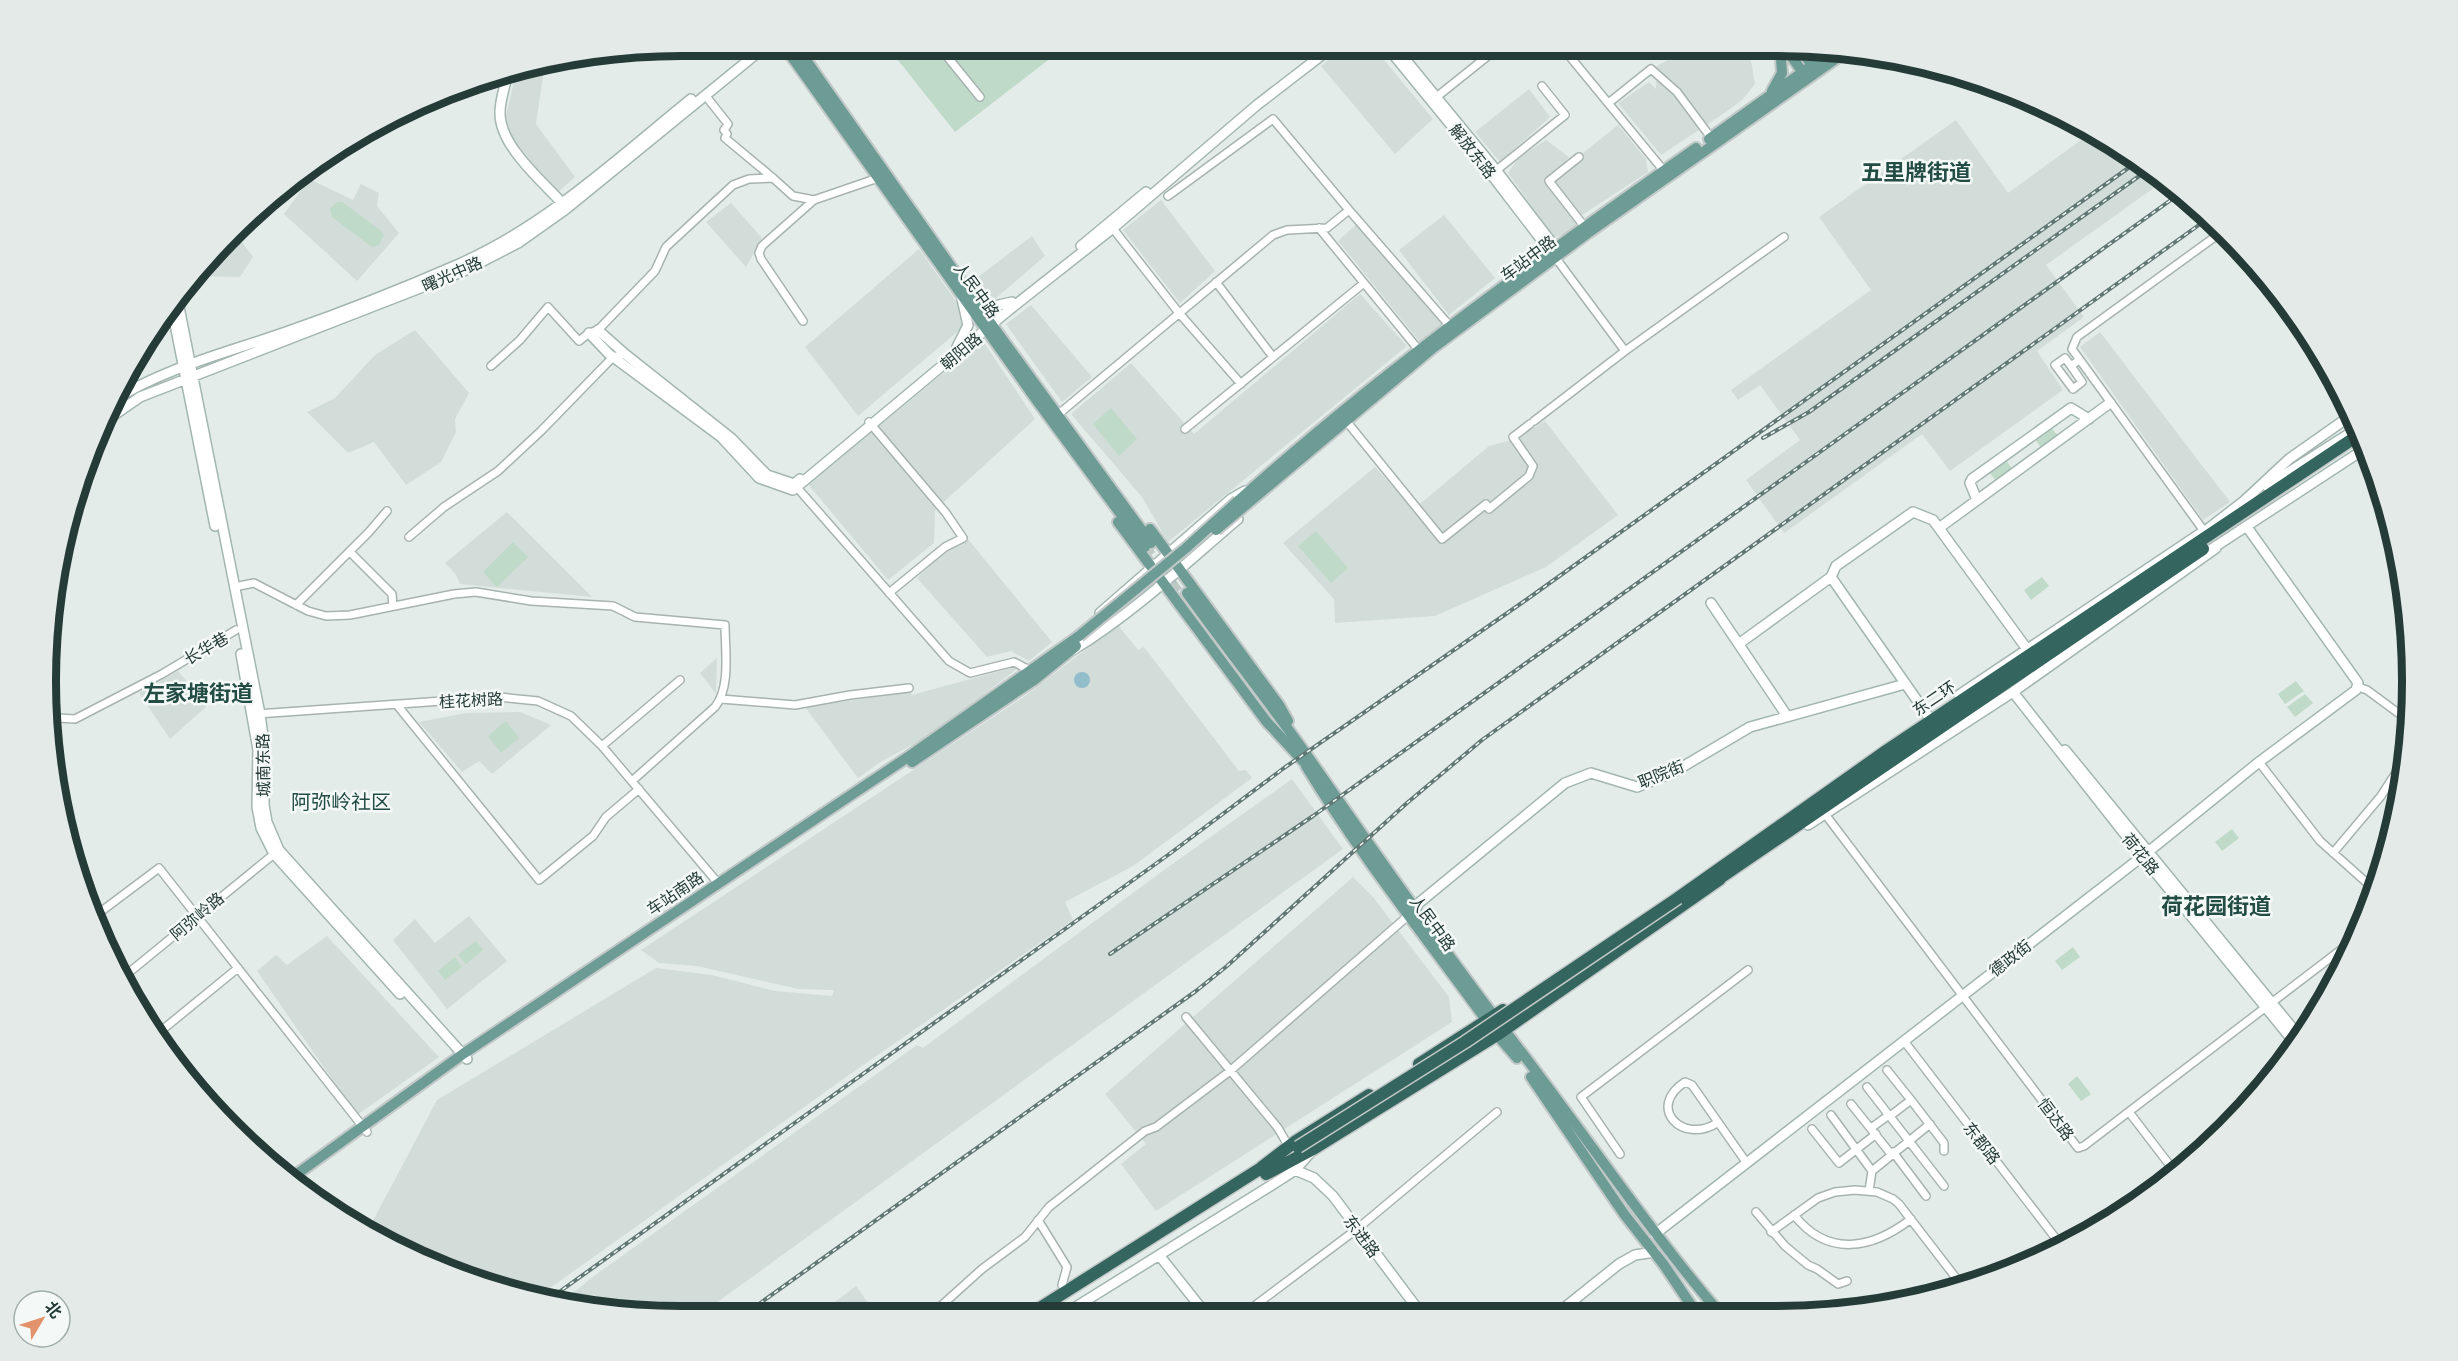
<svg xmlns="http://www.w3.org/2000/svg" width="2458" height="1361" font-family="'Titillium Web','Noto Sans SC',sans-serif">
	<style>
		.built { fill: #d2dcd8 }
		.green { fill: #bfdac9 }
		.water { fill: #92bdcb }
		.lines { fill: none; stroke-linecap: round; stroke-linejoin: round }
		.primary-tunnel { stroke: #bec9c5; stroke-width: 10; stroke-dasharray: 10 5; stroke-linecap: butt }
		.street-casing { stroke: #a7b3b0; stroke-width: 10 }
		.secondary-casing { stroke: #a3b6b1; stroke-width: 12 }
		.primary-casing { stroke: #c2c8c7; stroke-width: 14 }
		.highway-casing { stroke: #c2c8c7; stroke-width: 15 }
		.street { stroke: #fff; stroke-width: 7 }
		.secondary { stroke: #fff; stroke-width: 9 }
		.primary { stroke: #6d9c95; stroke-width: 10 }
		.highway { stroke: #34655f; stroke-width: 12 }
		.rail-casing { stroke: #607773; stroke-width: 4 }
		.rail { stroke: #f4f9f7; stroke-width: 1.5; stroke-dasharray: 4.5; stroke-linecap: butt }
		.primary-bridge-casing { stroke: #c2c8c7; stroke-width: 14; stroke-linecap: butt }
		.highway-bridge-casing { stroke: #c2c8c7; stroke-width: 15; stroke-linecap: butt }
		.primary-bridge { stroke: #6d9c95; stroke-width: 10 }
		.highway-bridge { stroke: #34655f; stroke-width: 12 }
		.labels { text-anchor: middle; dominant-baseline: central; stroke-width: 5; stroke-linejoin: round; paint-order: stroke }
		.street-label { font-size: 16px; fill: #253b37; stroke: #f4f9f7 }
		.quarter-label { font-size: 20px; fill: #234c45; stroke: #f4f9f7 }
		.district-label { font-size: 22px; font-weight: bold; fill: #234c45; stroke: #f4f9f7 }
		.rim { fill: none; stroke: #253b37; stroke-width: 8 }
	</style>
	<rect width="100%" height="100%" fill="#e4ece9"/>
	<!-- built -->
	<path class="built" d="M1691 47H1740L1751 61 1755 84 1742 100 1723 114 1661 155 1618 103 1649 82 1656 89 1657 66Z
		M1344 48H1374L1433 119 1395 154 1321 66Z
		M545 63 536 124 575 177 557 193 513 140 505 120 517 69Z
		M1529 89 1550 117 1500 162 1475 132Z
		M1956 120 2008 193 2095 130 2165 180 2046 265 2084 317 2037 351 2063 390 1950 471 1922 434 1784 533 1746 480 1800 440 1760 385 1738 400 1731 390 1871 290 1819 217Z
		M1618 125 1646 159 1648 172 1582 215 1552 184 1579 227 1554 238 1508 173 1518 158 1546 140 1569 157 1552 178Z
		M309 179 353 200 361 184 379 193 377 206 399 233 357 281 284 214Z
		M1161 200 1215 271 1180 303 1123 230Z
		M731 203 762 238 746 267 706 222Z
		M1444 215 1495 278 1449 315 1399 250Z
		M1362 219 1447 320 1419 341 1338 241Z
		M233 230 253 257 240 277 194 276Z
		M1032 236 1045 256 995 299 974 280Z
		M919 249 970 321 858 416 805 347Z
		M1360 294 1407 346 1168 542 1142 497 1071 414 1131 363 1194 434Z
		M1031 305 1092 377 1062 402 1006 324Z
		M415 330 469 393 455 419 456 432 441 462 406 485 374 442 348 453 307 412 335 398 375 355Z
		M2100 332 2145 391 2230 502 2203 520 2080 347Z
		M983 341 1035 419 935 510 934 543 888 580 808 484Z
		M1545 421 1618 515 1546 567 1435 616 1335 623 1334 599 1283 543 1375 467 1414 509 1489 446 1511 440Z
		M507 512 592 597 460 584 456 575 445 563Z
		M963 533 1052 642 1029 661 1011 651 987 657 917 578Z
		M1118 625 1138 650 1144 647 1239 771 1246 770 1252 778 1133 866 1065 902 1073 920 856 1070 536 1298 516 1294 367 1232 437 1100 656 968 712 975 775 991 832 996 834 990 798 989 697 966 659 963 641 950 1025 696Z
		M717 658 716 694 700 673Z
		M1022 665 931 735 882 761 858 778 805 707 911 692 912 695Z
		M178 671 207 706 170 739 139 693Z
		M520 712 551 725 492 774 479 761 462 772 419 722 466 713Z
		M1292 779 1343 849 701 1314 639 1315 562 1302 594 1276 917 1045 923 1048 1164 870Z
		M1353 877 1373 897 1449 997 1452 1022 1156 1211 1121 1164 1146 1144 1105 1094Z
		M469 916 507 961 447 1009 393 940 415 919 435 943Z
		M327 936 439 1057 357 1115 257 971 276 955 287 965Z
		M2349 952 2335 982 2325 971Z
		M856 1286 876 1314H819Z"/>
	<!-- green -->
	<path class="green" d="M1053 49 1056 54 955 132 890 50Z
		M337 202H342L380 230 384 235 379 245 372 247 332 217 330 209Z
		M1111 408 1137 439 1119 456 1093 424Z
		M2051 427 2058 436 2041 448 2035 439Z
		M2006 460 2012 469 1996 481 1989 472Z
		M1316 531 1348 568 1331 583 1298 546Z
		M513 542 528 557 497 587 483 572Z
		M2042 577 2049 586 2031 600 2024 590Z
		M2296 681 2304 691 2285 704 2278 694Z
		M2305 694 2313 703 2295 717 2287 707Z
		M506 721 519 738 501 753 488 736Z
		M2232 829 2239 838 2222 851 2215 842Z
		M476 941 483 950 466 964 458 955Z
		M2073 947 2080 957 2062 970 2055 961Z
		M455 957 462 967 445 980 438 971Z
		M2077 1076 2091 1094 2081 1101 2068 1084Z"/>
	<!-- water -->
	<path class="water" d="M1074 680a8 8 0 1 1 16 0a8 8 0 1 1-16 0Z"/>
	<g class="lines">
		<!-- primary-tunnel -->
		<path class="primary-tunnel" d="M1145 547 1182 597"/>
		<defs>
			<path id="street" d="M1562 47 1664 171
				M941 49 980 97
				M705 95 728 124 724 130 727 134 725 138 773 178
				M1434 99 1499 47
				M1611 101 1651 69 1677 92 1712 139
				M1579 157 1549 181 1584 226
				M1493 173 1565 115 1542 86
				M1349 210 1449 325
				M1111 226 1179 313 1241 384
				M1319 228 1418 349
				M1216 282 1273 357
				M803 321 761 259 759 253 762 246 814 200
				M1625 351 1784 237
				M491 366 520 340 548 307 579 341 589 333 598 330 655 271 666 247 733 185 749 179 773 178 793 196 814 200 878 178
				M2071 366 2082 382 2073 389 2055 365 2065 358 2071 366 2079 360
				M1061 412 1273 235 1287 230 1327 228 1349 210 1273 119 1168 196
				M1534 421 1625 351 1555 257
				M869 422 946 513 963 538 945 547 889 593
				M1347 422 1442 539 1486 504 1489 509 1529 476 1533 466 1513 437 1530 424
				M1185 429 1364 283
				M794 484 949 661 970 673 1014 662 1031 671
				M2204 531 2072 349 2077 337 2223 231
				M409 537 444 507 498 471 541 431 613 357 625 354
				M350 552 392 594 393 606
				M234 587 254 583 308 611 326 616 350 615 454 594 476 592 531 601 613 606 635 617 725 625C725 650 731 687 715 707L632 781
				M296 605 369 532 387 511
				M2358 687 2367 690 2409 721
				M721 699 795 705 850 695 909 688
				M397 705 539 880 593 836 606 817 639 789
				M47 711 58 718 75 719 162 674 236 630
				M257 714 499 697 538 701 571 716 602 746 718 883
				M602 746 680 680
				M2259 762 2320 841 2376 891
				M1825 814 2078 1148 2084 1146 2355 939
				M2333 853 2381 796 2408 754
				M90 914 99 913 159 868 367 1132
				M121 979 274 854
				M1186 1017 1278 1128 1289 1147
				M156 1035 238 968
				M1904 1041 2060 1244
				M1887 1070 1911 1100
				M1867 1087 1944 1186
				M1851 1104 1891 1154
				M2129 1112 2175 1172
				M1831 1115 1872 1171 1869 1191
				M1890 1116 1911 1100 1944 1143V1151
				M1717 1123C1682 1145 1646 1107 1685 1082L1692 1085 1746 1162
				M1871 1128 1889 1115
				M1812 1129 1839 1163 1876 1134
				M1893 1152 1926 1196
				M1620 1154 1581 1097 1748 970
				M1872 1171 1930 1124
				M1756 1212 1785 1246 1808 1265 1817 1269 1838 1284 1847 1281
				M1794 1215C1828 1258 1872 1249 1911 1219
				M1038 1220 1067 1267 1062 1285
				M1771 1232 1818 1198 1835 1192 1855 1190 1877 1192 1893 1199 1899 1204 1963 1287
				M1245 1313 1357 1229 1497 1112
				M932 1314 982 1269 1025 1237 1049 1207 1145 1131 1156 1127 1230 1071 1409 915"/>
			<path id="secondary" d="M1388 48 1491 174 1553 255
				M1396 48 1496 170 1555 247
				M508 71C506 84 500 99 500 112 499 145 541 180 562 203
				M1081 246 1146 192
				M974 295 994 306 1012 302
				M177 297 260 714 264 744V805L267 822 279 850 467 1059
				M171 304 215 526
				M598 330 625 354 731 438 767 475 794 484 800 479
				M589 333 609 354 721 437 759 478 793 490 1009 310 1113 228 1257 105 1331 48
				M957 347 968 325 962 299
				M109 403C163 368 226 353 286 332 343 312 404 288 459 264 546 226 618 158 691 99
				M101 424 140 397 464 271 518 243 566 209 761 50
				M2267 486 2358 428
				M1977 500 1970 483 1972 479 2071 408 2089 419
				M1939 528 2110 403
				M2200 535 2244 501 2289 459 2353 414
				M2210 550 2366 448
				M1831 577 1928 716
				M1711 603 1787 716
				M1100 613 1231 499 1245 491
				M1740 643 1831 577 1836 566 1913 512 1933 520 2027 649
				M1073 650C1132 614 1185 564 1238 519
				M241 654 258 750 257 807 261 828 274 854 400 994
				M2013 692 2142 856 2294 1042
				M1959 695 2204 531
				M2065 750 2299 1036
				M1808 825 2013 692 2216 548
				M1414 907 1565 783 1591 773 1637 787 1672 773 1750 727 1905 684
				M1295 1170 1314 1178 1333 1196 1420 1312
				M1655 1234 2148 852 2259 762 2356 690 2358 683 2356 680 2247 527
				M1159 1255 1205 1313
				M1559 1312 1619 1264 1635 1255 1655 1252
				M1066 1313 1283 1178 1295 1170 1311 1152"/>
			<path id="primary" d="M1784 46 1806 77
				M1798 46 1815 69
				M787 50 1038 402 1145 547
				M799 50 992 325 1151 543
				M1772 91 1782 73 1780 46
				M1709 139 1835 49
				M1238 501C1382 371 1538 259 1696 148
				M1241 509 1433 348 1588 233 1847 51
				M1118 522 1266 721 1303 761
				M1150 529 1279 705 1288 721
				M1187 593C1228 650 1271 704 1311 761 1382 863 1453 964 1529 1062 1592 1145 1650 1231 1718 1311
				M912 762 1034 680 1076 646
				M1306 766C1363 860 1433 946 1497 1035L1517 1058
				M1531 1077 1624 1214 1664 1265 1695 1311
				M290 1179 463 1054 908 757 1079 636"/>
			<path id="highway" d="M1714 882 2203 549
				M1678 898 1886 751 2360 434
				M1419 1064 1503 1010
				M1262 1167 1296 1141 1369 1095
				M1266 1174 1315 1148 1497 1035 1720 879
				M1032 1313 1269 1163"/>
		</defs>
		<!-- street casing -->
		<use href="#street" class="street-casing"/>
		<!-- secondary casing -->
		<use href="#secondary" class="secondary-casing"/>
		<!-- primary casing -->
		<use href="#primary" class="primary-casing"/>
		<!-- highway casing -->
		<use href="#highway" class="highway-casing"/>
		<!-- street -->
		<use href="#street" class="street"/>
		<!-- secondary -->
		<use href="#secondary" class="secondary"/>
		<!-- primary -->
		<use href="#primary" class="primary"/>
		<!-- highway -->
		<use href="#highway" class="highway"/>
		<defs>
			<path id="rail" d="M1763 438 1809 412 2149 169
				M1110 954 1313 816 2182 192
				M548 1300 1168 855 1284 768 1526 600 2138 161
				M745 1314 1196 991 1227 966 1407 803 1482 740 2210 217"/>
		</defs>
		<!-- rail casing -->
		<use href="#rail" class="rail-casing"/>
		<!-- rail -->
		<use href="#rail" class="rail"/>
		<defs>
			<path id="primary-bridge" d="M1216 530 1241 509
				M1079 636 1186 548 1238 501"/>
			<path id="highway-bridge" d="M1298 1147 1465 1042 1678 898"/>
		</defs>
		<!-- primary-bridge casing -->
		<use href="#primary-bridge" class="primary-bridge-casing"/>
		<!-- highway-bridge casing -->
		<use href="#highway-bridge" class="highway-bridge-casing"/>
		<!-- primary-bridge -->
		<use href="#primary-bridge" class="primary-bridge"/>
		<!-- highway-bridge -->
		<use href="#highway-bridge" class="highway-bridge"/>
	</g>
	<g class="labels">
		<!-- street labels -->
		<g class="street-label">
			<text transform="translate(1473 151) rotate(52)">解放东路</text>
			<text transform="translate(1528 258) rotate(-37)">车站中路</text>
			<text transform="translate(452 274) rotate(-24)">曙光中路</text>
			<text transform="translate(977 290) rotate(54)">人民中路</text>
			<text transform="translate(961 351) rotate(-40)">朝阳路</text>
			<text transform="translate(206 648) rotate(-30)">长华巷</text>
			<text transform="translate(1934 698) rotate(-34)">东二环</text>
			<text transform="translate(471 700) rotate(-3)">桂花树路</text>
			<text transform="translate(263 765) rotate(-91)">城南东路</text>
			<text transform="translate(1661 774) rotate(-22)">职院街</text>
			<text transform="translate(2141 854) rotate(51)">荷花路</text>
			<text transform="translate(675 893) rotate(-34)">车站南路</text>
			<text transform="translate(197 916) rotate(-40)">阿弥岭路</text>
			<text transform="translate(1433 923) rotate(54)">人民中路</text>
			<text transform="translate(2010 958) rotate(-38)">德政街</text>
			<text transform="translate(2056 1119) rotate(53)">恒达路</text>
			<text transform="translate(1982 1143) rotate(52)">东郡路</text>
			<text transform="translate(1362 1236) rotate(53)">东进路</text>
		</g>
		<!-- quarter labels -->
		<g class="quarter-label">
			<text x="341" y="801">阿弥岭社区</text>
		</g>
		<!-- district labels -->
		<g class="district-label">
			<text x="1916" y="172">五里牌街道</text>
			<text x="198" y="693">左家塘街道</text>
			<text x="2216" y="906">荷花园街道</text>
		</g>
	</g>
	<!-- crop -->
	<path d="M0 0H2458V1361H0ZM681 56H1777A625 625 0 0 1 2402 681V681A625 625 0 0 1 1777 1306H681A625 625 0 0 1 56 681V681A625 625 0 0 1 681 56Z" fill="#e3eae8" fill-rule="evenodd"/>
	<path class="rim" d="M681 56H1777A625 625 0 0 1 2402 681V681A625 625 0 0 1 1777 1306H681A625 625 0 0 1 56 681V681A625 625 0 0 1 681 56Z"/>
	<!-- north arrow -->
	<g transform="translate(42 1319) rotate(51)"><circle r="28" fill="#f4f9f7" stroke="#a1adaa" stroke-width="1.5"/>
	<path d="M0-4.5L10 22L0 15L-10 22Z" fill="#e3936b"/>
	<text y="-9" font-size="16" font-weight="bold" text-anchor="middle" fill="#253b37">北</text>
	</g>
</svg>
